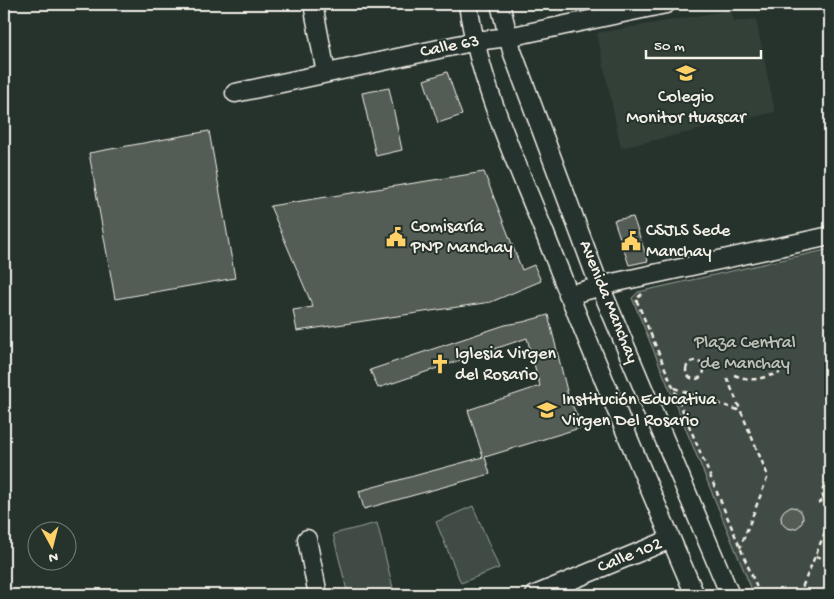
<svg xmlns="http://www.w3.org/2000/svg" width="834" height="599" font-family="'Gochi Hand',sans-serif">
	<style>
		.built { fill: #333f39 }
		.green { fill: #414b45; stroke: #9a9e96 }
		.building { fill: #525c55; stroke: #f4f1e8 }
		.lines { fill: none; stroke-linecap: round; stroke-linejoin: round }
		.minor-casing { stroke: #f4f1e8; stroke-width: 21 }
		.path { stroke: #f4f1e8; stroke-width: 2.5; stroke-dasharray: 5 4; stroke-linecap: butt }
		.minor { stroke: #26332d; stroke-width: 18 }
		.labels { text-anchor: middle; dominant-baseline: central; stroke-width: 4; stroke-linejoin: round; paint-order: stroke }
		.street-label { font-size: 18px; fill: #f4f1e8; stroke: #26332d }
		.poi-label { font-size: 18px; fill: #f4f1e8; stroke: #26332d; text-anchor: start }
		.park-label { font-size: 18px; fill: #bebfb7; stroke: #26332d }
	</style>
	<rect width="100%" height="100%" fill="#26332d"/>
	<filter id="ink" filterUnits="userSpaceOnUse"><feTurbulence type="fractalNoise" baseFrequency=".02" numOctaves="2"/><feDisplacementMap in="SourceGraphic" scale="10" xChannelSelector="R" yChannelSelector="G"/><feConvolveMatrix kernelMatrix="1 2 1 2 8 2 1 2 1" color-interpolation-filters="sRGB"/></filter>
	<g filter="url(#ink)">
		<!-- built -->
		<path class="built" d="M731 10 734 21 756 19 775 112 621 148 597 33Z"/>
		<!-- green -->
		<path class="green" d="M830 249V595H754L632 298 638 292Z
			M473 506 499 568 461 583 436 522Z
			M377 523 394 592 381 595H348L333 534Z"/>
		<!-- building -->
		<path class="building" d="M447 72 462 115 438 123 424 80Z
			M389 88 402 150 376 156 362 93Z
			M209 131 235 278 115 299 89 153Z
			M484 172 522 270 534 265 541 281 491 302 297 331 293 310 313 307 270 206Z
			M633 217 648 261 629 265 614 220Z
			M548 315 569 399 583 427 485 457 490 474 364 509 359 491 483 457 468 410 540 386 527 338 378 388 370 370 505 325 523 322Z
			M781 518a11 11 0 1 1 22 0a11 11 0 1 1-22 0Z"/>
		<g class="lines">
			<defs>
				<path id="minor" d="M313 4 326 73
					M468 4C479 82 514 156 543 229 591 352 643 474 695 595
					M500 4 512 51 595 274 730 595
					M235 93 476 41 508 37 666 4
					M568 295 617 282 830 236
					M307 539 318 595
					M535 595 671 539"/>
			</defs>
			<!-- minor casing -->
			<use href="#minor" class="minor-casing"/>
			<!-- path -->
			<path class="path" d="M642 294 636 299 760 595
				M686 370a9 9 0 1 1 18 0a9 9 0 1 1-18 0Z
				M734 375C757 383 758 378 780 373
				M727 378 768 476 740 548
				M674 388 741 411
				M830 479C820 486 820 499 830 507
				M818 503 824 500
				M816 556 830 561
				M799 595 830 520"/>
			<!-- minor -->
			<use href="#minor" class="minor"/>
		</g>
	</g>
	<!-- icons -->
	<defs>
		<symbol id="school-bare" viewBox="-9 -9 18 18"><path d="M0-5L7-2L0 1L-7-2ZM-4 1L0 2.5L4 1V4Q0 6-4 4Z" fill="#ffd166" stroke="#26332d" stroke-width="2.5" paint-order="stroke"/></symbol>
		<symbol id="civic-bare" viewBox="-9 -9 18 18"><path d="M-.6-6.5H3V-4.5H.6V-3L4-1V1h2V6H-6V1h2V-1L-.6-3ZM-1.2 2.5V6h2.4V2.5Z" fill="#ffd166" stroke="#26332d" stroke-width="2.5" paint-order="stroke"/></symbol>
		<symbol id="church-bare" viewBox="-9 -9 18 18"><path d="M-1.2-6h2.4v3.5h3.3v2.4h-3.3V6h-2.4V-.1h-3.3v-2.4h3.3Z" fill="#ffd166" stroke="#26332d" stroke-width="2.5" paint-order="stroke"/></symbol>
	</defs>
	<g fill-rule="evenodd">
		<use href="#school-bare" x="672" y="59" width="28" height="28"/>
		<use href="#civic-bare" x="382" y="223" width="28" height="28"/>
		<use href="#civic-bare" x="617" y="227" width="28" height="28"/>
		<use href="#church-bare" x="426" y="350" width="28" height="28"/>
		<use href="#school-bare" x="533" y="396" width="28" height="28"/>
	</g>
	<g class="labels">
		<!-- street labels -->
		<g class="street-label">
			<text transform="translate(450 47) rotate(-11)">Calle 63</text>
			<text transform="translate(608 302) rotate(68)">Avenida Manchay</text>
			<text transform="translate(630 556) rotate(-22)">Calle 102</text>
		</g>
		<!-- poi labels -->
		<g class="poi-label">
			<text x="686" y="97" text-anchor="middle">Colegio<tspan x="686" dy="21">Monitor Huascar</tspan></text>
			<text x="411" y="227">Comisaría<tspan x="411" dy="21">PNP Manchay</tspan></text>
			<text x="646" y="231">CSJLS Sede<tspan x="646" dy="21">Manchay</tspan></text>
			<text x="455" y="354">Iglesia Virgen<tspan x="455" dy="21">del Rosario</tspan></text>
			<text x="562" y="400">Institución Educativa<tspan x="562" dy="21">Virgen Del Rosario</tspan></text>
		</g>
		<!-- park labels -->
		<g class="park-label">
			<text x="745" y="343">Plaza Central<tspan x="745" dy="21">de Manchay</tspan></text>
		</g>
	</g>
	<!-- margin -->
	<rect width="834" height="599" fill="none" stroke="#26332d" stroke-width="20"/>
	<rect x="10" y="10" width="814" height="579" fill="none" stroke="#f4f1e8" stroke-width="2" filter="url(#ink)"/>
	<!-- north arrow -->
	<g transform="translate(52 546) rotate(173)"><circle r="24" fill="#26332d" stroke="#787f78"/>
	<path d="M0-4L9 19L0 12L-9 19Z" fill="#ffd166"/>
	<text y="-8" font-size="14" font-weight="bold" text-anchor="middle" fill="#f4f1e8">N</text>
	</g>
	<!-- scale -->
	<path d="M646 50v8h115v-8" fill="none" stroke="#f4f1e8" stroke-width="2.5"/>
	<text x="654" y="50" font-size="15" fill="#f4f1e8" stroke="#26332d" stroke-width="4" paint-order="stroke">50 m</text>
</svg>
